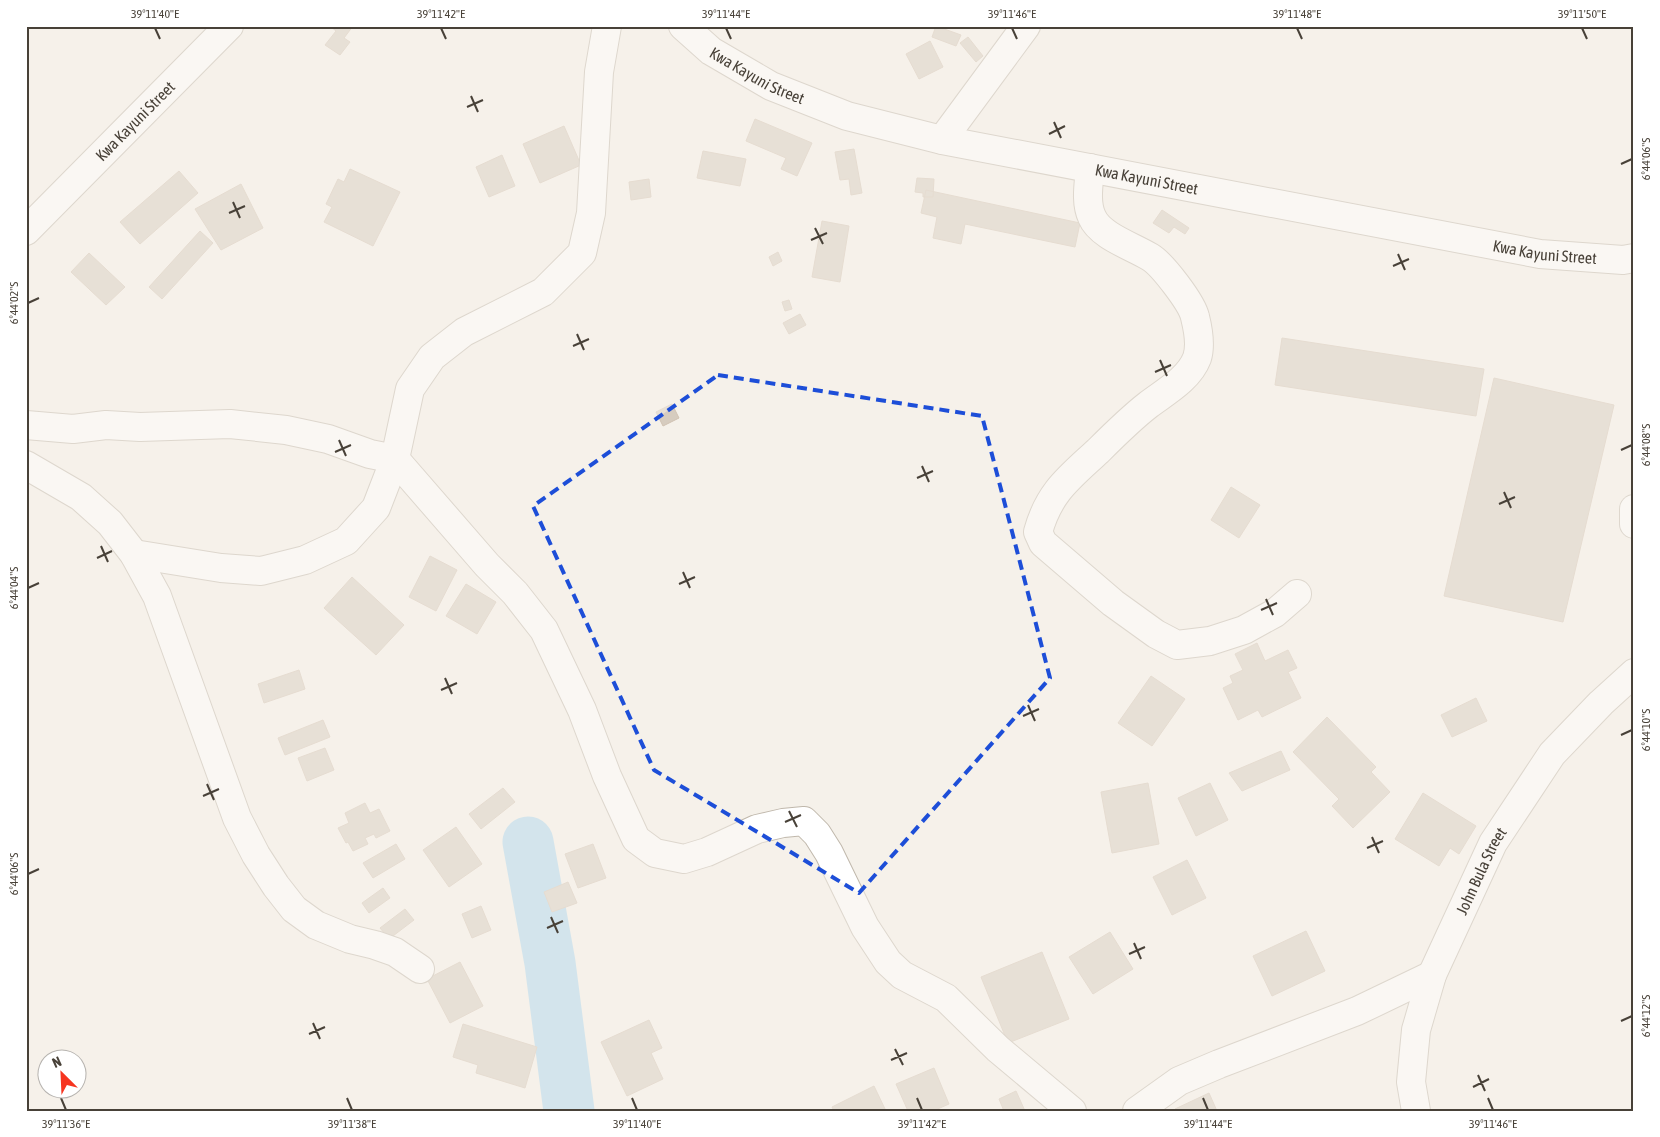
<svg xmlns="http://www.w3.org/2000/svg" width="1660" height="1137" font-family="'Asap Condensed',sans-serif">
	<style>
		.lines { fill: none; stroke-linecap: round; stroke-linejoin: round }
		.river { stroke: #a8d6f0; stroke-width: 51 }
		.building { fill: #d6ccbf; stroke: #d1c3b3 }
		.minor-casing { stroke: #c0b8ac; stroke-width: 30 }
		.minor { stroke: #fff; stroke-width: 28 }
		.marked { fill: none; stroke: #1d4ed8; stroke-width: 4; stroke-dasharray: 10 6; stroke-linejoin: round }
		.ticks { fill: none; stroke: #484138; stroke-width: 2 }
		.labels { text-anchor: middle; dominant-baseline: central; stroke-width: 4.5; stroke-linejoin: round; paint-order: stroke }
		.street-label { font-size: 16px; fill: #484138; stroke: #fff }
		.neatline { fill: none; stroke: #484138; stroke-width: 2 }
		.ticks-label { font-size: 12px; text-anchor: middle; fill: #484138 }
	</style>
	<rect width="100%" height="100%" fill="#f5f1ea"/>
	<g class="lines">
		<!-- river -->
		<path class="river" d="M528 842 550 963 569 1111"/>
	</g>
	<!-- building -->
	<path class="building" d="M330 26H353L344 38 350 42 340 55 325 45 336 31Z
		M936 26 961 35 956 46 932 37Z
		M968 37 983 56 976 62 960 43Z
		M930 41 943 67 919 79 906 54Z
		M755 119 812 143 797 176 781 169 786 158 746 141Z
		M564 126 581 165 540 183 523 144Z
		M854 149 862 193 851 195 849 179 840 180 835 152Z
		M703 151 746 159 740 186 697 178Z
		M502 155 515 186 489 197 476 167Z
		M350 169 400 192 373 246 324 222 332 207 326 204 338 179 344 182Z
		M179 171 198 193 140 244 120 222Z
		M917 178 934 179 933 197H923V193L915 192Z
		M649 179 651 197 631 200 629 182Z
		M241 184 263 228 221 250 195 209Z
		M926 190 1080 223 1075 247 965 224 961 244 933 238 937 217 921 213Z
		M1162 210 1189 228 1185 234 1174 227 1169 233 1153 223Z
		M822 221 849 226 840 282 812 277Z
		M200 231 213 243 162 299 149 287Z
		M778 252 782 261 773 266 769 257Z
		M89 253 125 287 106 305 71 272Z
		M789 300 792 309 785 311 782 302Z
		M800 314 806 325 789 334 783 323Z
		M1282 338 1484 369 1476 416 1275 385Z
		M1494 378 1614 405 1563 622 1444 596Z
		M672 404 679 418 663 426 656 412Z
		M1231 487 1260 505 1239 538 1211 520Z
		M430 556 457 570 436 611 409 597Z
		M352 577 404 625 376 655 324 608Z
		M466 584 496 602 477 634 446 616Z
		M1257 643 1265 661 1288 650 1297 668 1288 672 1301 698 1262 717 1258 710 1238 720 1223 688 1233 683 1230 676 1243 670 1235 654Z
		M299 670 305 689 264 703 258 684Z
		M1151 676 1185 699 1152 746 1118 723Z
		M1476 698 1487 721 1452 737 1441 715Z
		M1327 717 1376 767 1371 772 1390 792 1353 828 1332 806 1339 799 1293 752Z
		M323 720 330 737 285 755 278 738Z
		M325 748 334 770 307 781 298 758Z
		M1281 751 1290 770 1242 791 1229 773Z
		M1148 783 1159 844 1112 853 1101 792Z
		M1210 783 1228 820 1196 836 1178 798Z
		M503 788 515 802 481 829 469 814Z
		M1423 793 1476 826 1459 854 1450 848 1439 866 1395 839Z
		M365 803 370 813 379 809 390 831 376 838 374 834 365 838 368 844 353 851 348 842 346 843 338 828 349 823 345 813Z
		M456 827 482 864 449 887 423 850Z
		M396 844 405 859 373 878 363 863Z
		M593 844 606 878 578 888 565 854Z
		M1187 860 1206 898 1172 915 1153 877Z
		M568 882 577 903 552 912 544 892Z
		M383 888 390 898 369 913 362 903Z
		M481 906 491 930 472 938 462 914Z
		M405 909 414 920 389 939 380 928Z
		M1306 931 1325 971 1272 996 1253 956Z
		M1110 932 1133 969 1093 994 1069 957Z
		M1042 952 1069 1019 1008 1043 981 977Z
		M460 962 483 1006 450 1023 427 979Z
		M649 1020 662 1048 651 1053 663 1079 627 1096 601 1042Z
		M463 1024 537 1047 525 1088 476 1073 478 1065 453 1057Z
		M934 1068 949 1104 933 1111H908L896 1084Z
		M874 1086 886 1111H834L832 1107Z
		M1016 1091 1025 1111H1004L999 1099Z
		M1209 1093 1217 1111H1176L1175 1109Z"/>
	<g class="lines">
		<defs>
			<g id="minor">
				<path id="s1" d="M683 26 711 51 771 86 847 116 942 140 1540 254 1623 260 1634 258"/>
				<path d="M942 140 1026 26"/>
				<path d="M1090 168C1089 183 1085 202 1092 217 1100 236 1132 246 1150 257 1162 264 1192 303 1195 317 1198 329 1201 346 1197 358 1189 379 1165 392 1148 405 1130 419 1114 435 1098 451 1069 478 1049 492 1038 532L1043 543 1113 603 1156 634 1177 645 1210 641 1244 630 1275 613 1297 594"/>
				<path id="s2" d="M26 231 229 26"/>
				<path d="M26 425 73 429 106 425 140 427 230 424 286 430 328 439 370 454 395 459 487 565 515 593 544 630 582 710 607 776 636 839 655 853 684 859 707 852 757 829 783 823 804 821 817 834 829 853 865 927 888 962 902 975 946 998 998 1049 1072 1111"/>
				<path d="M26 465 81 497 110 523 134 554 157 596 237 818 256 855 276 886 294 909 316 925 350 939 375 945 395 952 420 969"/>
				<path d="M1634 509V524"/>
				<path d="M134 554 221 568 261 571 305 560 346 541 376 508 395 459 410 389 432 357 464 332 543 292 582 253 591 213 599 72 607 26"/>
				<path d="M1137 1111 1179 1081 1219 1064 1357 1011 1432 975"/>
				<path id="s3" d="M1416 1111 1411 1082 1416 1030 1432 975 1493 843 1552 754 1601 703 1634 673"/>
			</g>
		</defs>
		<!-- minor casing -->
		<use href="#minor" class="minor-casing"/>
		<!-- minor -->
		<use href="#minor" class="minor"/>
	</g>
	<!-- marked area -->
	<path d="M0 0H1660V1137H0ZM718 375 982 416 1050 678 859 893 654 770 533 506Z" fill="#f5f1ea" fill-opacity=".55" fill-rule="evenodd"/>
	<path class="marked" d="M718 375 982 416 1050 678 859 893 654 770 533 506Z"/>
	<!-- ticks -->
	<path class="ticks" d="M155 28 160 39M441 28 446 39M726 28 731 39M1012 28 1017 39M1297 28 1302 39M1582 28 1587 39M471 96 478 112M467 107 483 100M1054 122 1061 138M1049 134 1065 126M1621 164 1632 159M233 202 240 218M229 213 245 206M815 228 823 244M811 240 827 233M1398 254 1405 270M1393 266 1409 259M28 303 39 298M577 334 584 350M573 346 589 339M1160 360 1167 376M1155 372 1171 365M339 440 346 456M1621 450 1632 445M335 452 351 445M922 466 929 482M917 478 933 471M1504 492 1511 508M1499 504 1515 497M101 546 108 562M97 558 112 551M683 572 690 588M679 584 695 577M28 588 39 583M1266 599 1273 615M1261 610 1277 603M445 678 452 694M441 690 457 683M1028 705 1035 721M1023 716 1039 709M1621 735 1632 730M207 784 214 800M203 796 219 789M789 811 797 827M785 822 801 815M1372 837 1379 853M1367 848 1383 841M28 874 39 869M551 917 558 933M547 928 563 921M1134 943 1141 959M1129 954 1145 947M1621 1021 1632 1016M313 1023 320 1039M309 1034 325 1027M895 1049 903 1065M891 1060 907 1053M1478 1075 1485 1091M1473 1087 1489 1079M61 1098 66 1110M347 1098 352 1110M632 1098 637 1110M917 1098 922 1110M1203 1098 1208 1110M1488 1098 1493 1110"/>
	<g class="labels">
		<!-- street labels -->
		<g class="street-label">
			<text stroke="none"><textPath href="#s1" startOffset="90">Kwa Kayuni Street</textPath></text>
			<text stroke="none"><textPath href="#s2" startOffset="155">Kwa Kayuni Street</textPath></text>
			<text stroke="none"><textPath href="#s1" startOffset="495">Kwa Kayuni Street</textPath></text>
			<text stroke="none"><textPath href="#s1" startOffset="900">Kwa Kayuni Street</textPath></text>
			<text stroke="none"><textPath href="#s3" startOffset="254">John Bula Street</textPath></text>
		</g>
	</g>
	<!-- border -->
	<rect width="1660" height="1137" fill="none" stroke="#ffffff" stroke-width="55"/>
	<!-- north arrow -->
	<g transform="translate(62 1074) rotate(336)"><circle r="24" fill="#ffffff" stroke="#b6b3af"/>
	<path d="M0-4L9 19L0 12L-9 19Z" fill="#f6341f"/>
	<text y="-8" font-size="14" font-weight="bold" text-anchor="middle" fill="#484138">N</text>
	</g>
	<rect x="28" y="28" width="1604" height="1082" class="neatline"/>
	<g class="ticks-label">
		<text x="155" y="18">39°11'40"E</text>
		<text x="441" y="18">39°11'42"E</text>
		<text x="726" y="18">39°11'44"E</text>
		<text x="1012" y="18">39°11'46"E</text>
		<text x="1297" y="18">39°11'48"E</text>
		<text x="1582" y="18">39°11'50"E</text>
		<text transform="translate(1646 159) rotate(-90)" y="4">6°44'06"S</text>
		<text transform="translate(14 303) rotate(-90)" y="4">6°44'02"S</text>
		<text transform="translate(1646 445) rotate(-90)" y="4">6°44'08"S</text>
		<text transform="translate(14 588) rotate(-90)" y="4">6°44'04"S</text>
		<text transform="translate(1646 730) rotate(-90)" y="4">6°44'10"S</text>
		<text transform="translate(14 874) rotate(-90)" y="4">6°44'06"S</text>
		<text transform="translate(1646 1016) rotate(-90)" y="4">6°44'12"S</text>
		<text x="66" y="1128">39°11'36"E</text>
		<text x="352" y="1128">39°11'38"E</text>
		<text x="637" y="1128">39°11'40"E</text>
		<text x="922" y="1128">39°11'42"E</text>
		<text x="1208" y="1128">39°11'44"E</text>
		<text x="1493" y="1128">39°11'46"E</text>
	</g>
</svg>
